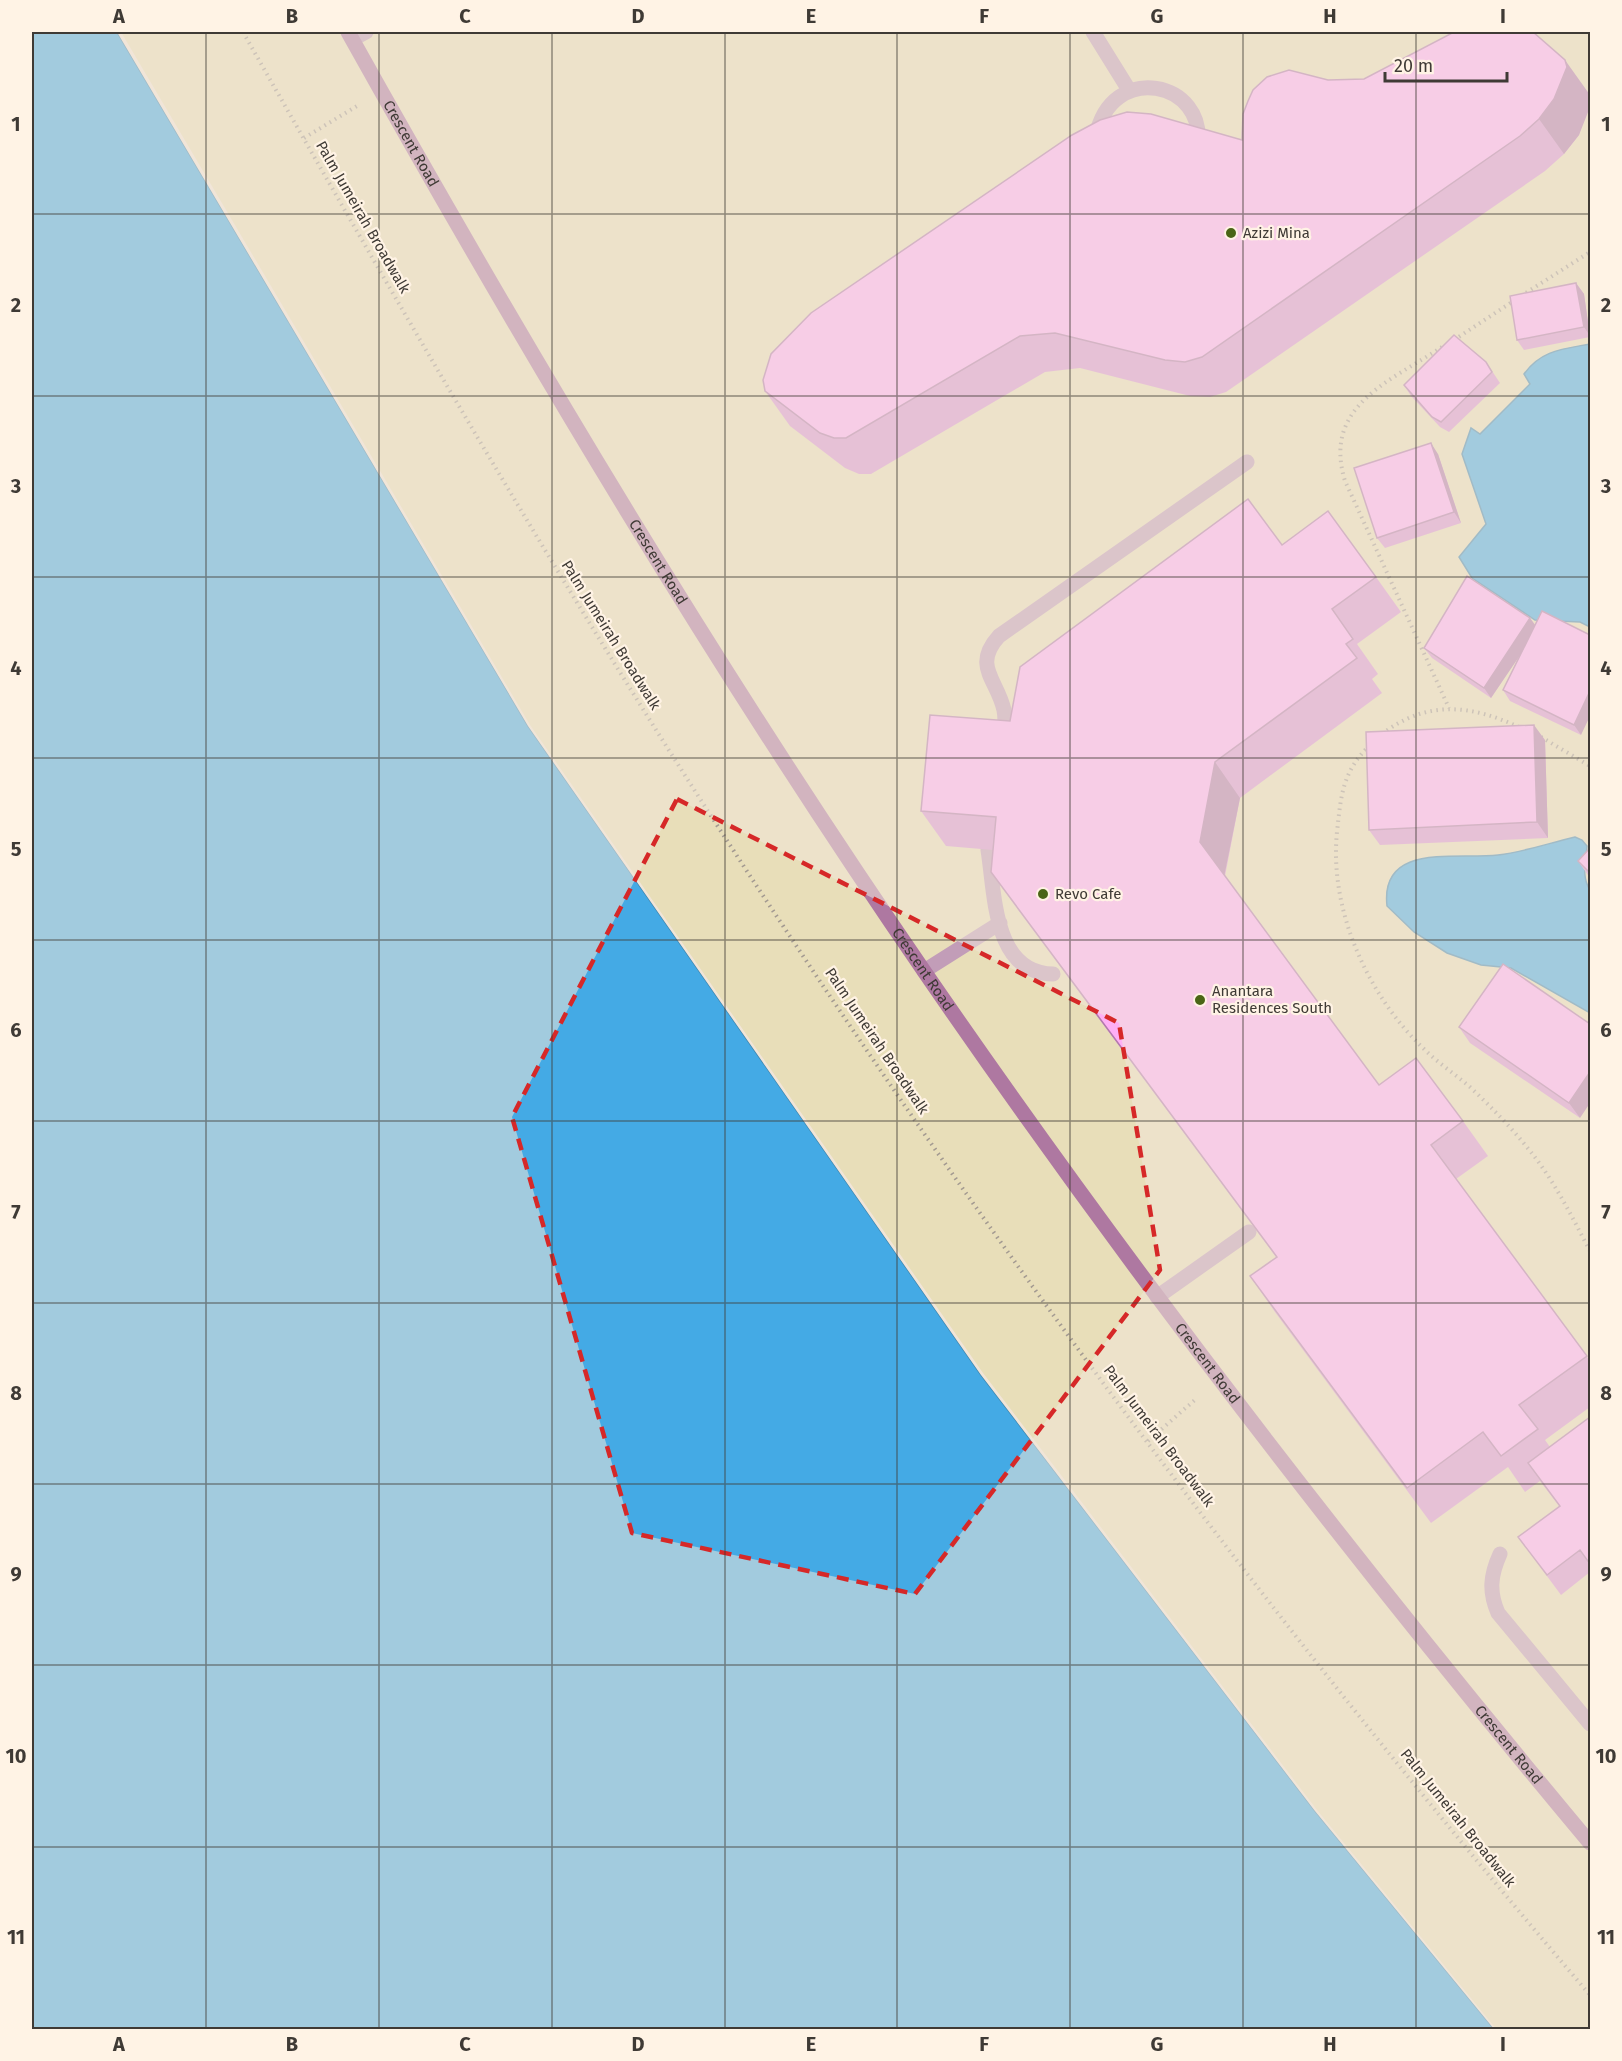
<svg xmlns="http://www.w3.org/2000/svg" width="1622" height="2061" font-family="'Fira Sans',sans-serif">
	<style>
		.sand { fill: #e8deb9 }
		.water { fill: #44aae5; stroke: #4288b0; stroke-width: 1.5 }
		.pier { fill: #f1e5d8 }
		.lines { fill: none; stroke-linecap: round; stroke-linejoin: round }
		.path { stroke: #a39a91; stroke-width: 4; stroke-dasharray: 1.5 4.5; stroke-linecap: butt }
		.service { stroke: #c29db8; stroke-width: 15 }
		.secondary { stroke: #ae78a1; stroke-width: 15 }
		.wall { fill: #da96d3 }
		.shaded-wall { fill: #b27aac }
		.building { fill: #feaff5; stroke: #b27aac; stroke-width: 1.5 }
		.marked { fill: none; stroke: #d62828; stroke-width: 4.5; stroke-dasharray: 12 8; stroke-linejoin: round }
		.grid { fill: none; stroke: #3f3a35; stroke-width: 1.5; stroke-opacity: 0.55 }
		.poi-dot { fill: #4a6516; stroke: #fff3e5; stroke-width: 2 }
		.labels { text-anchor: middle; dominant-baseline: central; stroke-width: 4.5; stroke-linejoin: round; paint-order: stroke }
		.street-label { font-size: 15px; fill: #3f3a35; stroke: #fff3e5 }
		.poi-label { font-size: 15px; fill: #3f3a35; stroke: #fff3e5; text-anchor: start }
		.neatline { fill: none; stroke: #3f3a35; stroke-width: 2 }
		.grid-label { font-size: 20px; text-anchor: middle; font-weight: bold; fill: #3f3a35 }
	</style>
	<rect width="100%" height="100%" fill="#f1e5d8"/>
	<!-- sand -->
	<path class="sand" d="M117 32H1590V2029H1494L1315 1811 981 1375 528 726Z"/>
	<!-- water -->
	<path class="water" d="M32 32H117L528 726 981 1375 1315 1811 1494 2029 32 2030Z
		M1590 344V627L1580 622 1535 620 1472 578 1459 557 1486 524 1462 454 1471 428 1480 434 1530 384 1524 374C1541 350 1563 349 1590 344Z
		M1575 837 1582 840 1587 846C1586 862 1581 876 1590 890V1013L1511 968 1481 965 1447 953 1414 932 1387 906C1380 842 1456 860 1498 855 1524 852 1549 843 1575 837Z"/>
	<!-- pier -->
	<path class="pier" d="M117 32H121L530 725 983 1373 1317 1810 1497 2030 1494 2029 1315 1811 981 1375 528 726Z"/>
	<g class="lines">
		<!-- path -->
		<path class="path" d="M243 32C377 268 513 503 658 733 938 1175 1250 1598 1590 1995
			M304 138 357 106
			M1521 296 1590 252
			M1454 340 1515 300
			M1442 347C1389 382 1322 406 1345 481L1449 708
			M1382 734C1428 699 1472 705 1521 728
			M1541 737 1590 766
			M1370 745C1342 772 1341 796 1337 832 1329 910 1368 996 1424 1049 1438 1063 1455 1074 1470 1087 1490 1106 1509 1125 1526 1146 1553 1178 1571 1215 1590 1251
			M1148 1441 1197 1398"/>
		<!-- service -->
		<path class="service" d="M1093 32 1129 90
			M353 39 366 32
			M1096 137C1110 60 1209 81 1197 147
			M1004 739C1005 730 1006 720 1004 710 997 679 972 666 999 636L1247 462
			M988 850C995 894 993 973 1053 974
			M924 971 1000 923
			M1157 1297 1249 1232
			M1500 1554C1490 1576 1489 1592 1498 1613L1590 1724"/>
		<!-- secondary -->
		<path class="secondary" id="s1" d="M348 32C528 354 717 670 926 974 1133 1275 1356 1563 1590 1843"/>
	</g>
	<!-- wall -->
	<path class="wall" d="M1328 80 1590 95 1579 135 1564 154 1545 171 1226 392 1210 397 1190 396 1080 368 1045 372 871 474H859L845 468 790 426 765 391 1242 140Z
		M1576 283 1584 294 1590 337 1524 350 1517 340Z
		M1486 362 1500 383 1449 432 1440 427 1411 396 1404 385Z
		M1438 454 1461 523 1385 548 1377 538Z
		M1282 545 1376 577 1401 612 1357 644 1378 674 1372 679 1382 693 1240 798 1225 876 1379 1085 1463 1121 1488 1156 1456 1179 1590 1361V1407L1545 1440 1550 1447 1590 1417V1572L1561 1595 1518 1537 1559 1506 1540 1481 1525 1492 1508 1467 1431 1523 1275 1312 1250 1276 1276 1257 1016 907 991 872 993 850 946 846 921 811 1010 721Z
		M1530 618 1535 625 1581 735 1510 701 1503 690 1519 656 1491 698 1432 658 1424 648Z
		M1545 740 1548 838 1380 845 1369 830Z
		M1590 848V878L1578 861Z
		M1503 964 1580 1118 1470 1043 1459 1027Z"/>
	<!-- shaded-wall -->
	<path class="shaded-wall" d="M1565 60 1590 95V107L1579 135 1564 154 1539 119Z
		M1576 283 1584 294 1590 336 1584 327Z
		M1431 443 1438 454 1461 523 1454 512Z
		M1530 618 1538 629 1491 698 1484 688Z
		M1590 691V716L1581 735 1574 725Z
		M1534 725 1545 740 1548 838 1537 822Z
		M1215 762 1240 798 1224 877 1200 842Z
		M1590 1072V1103L1580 1118 1569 1103Z"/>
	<!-- building -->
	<path class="building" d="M1454 32H1533L1565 60 1567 67 1554 99 1539 119 1520 136 1202 357 1185 362 1165 360 1055 333 1020 336 846 438H834L820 433 765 391 763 380 771 354 811 313 1072 135 1100 120 1127 112 1151 114 1242 140 1243 114 1248 101 1253 90 1267 77 1289 70 1328 80 1364 79Z
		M1576 283 1584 327 1517 340 1510 296Z
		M1454 335 1486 362 1492 372 1441 422 1432 417 1404 385Z
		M1431 443 1454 512 1377 538 1354 468Z
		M1248 499 1282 545 1328 511 1376 577 1332 609 1353 639 1346 644 1357 658 1215 762 1200 842 1379 1085 1416 1058 1463 1121 1431 1145 1587 1356 1519 1405 1538 1429 1501 1456 1483 1432 1407 1488 1250 1276 1277 1257 991 872 996 817 921 811 930 715 1010 721 1020 667Z
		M1467 576 1530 618 1484 688 1424 648Z
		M1542 611 1590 635V691L1574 725 1503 690Z
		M1534 725 1537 822 1369 830 1366 732Z
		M1590 848V873L1578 861Z
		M1503 964 1590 1024V1072L1569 1103 1459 1027Z
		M1590 1417V1564L1580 1550 1547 1575 1518 1537 1560 1506 1528 1463Z"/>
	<!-- marked area -->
	<path d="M0 0H1622V2061H0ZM677 799 1119 1023 1160 1270 915 1594 632 1533 512 1117Z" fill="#f1e5d8" fill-opacity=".55" fill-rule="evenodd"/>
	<path class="marked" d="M677 799 1119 1023 1160 1270 915 1594 632 1533 512 1117Z"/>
	<!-- grid -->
	<path class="grid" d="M206 32V2030M379 32V2030M552 32V2030M725 32V2030M897 32V2030M1070 32V2030M1243 32V2030M1416 32V2030M32 214H1590M32 396H1590M32 577H1590M32 758H1590M32 940H1590M32 1121H1590M32 1303H1590M32 1484H1590M32 1665H1590M32 1847H1590"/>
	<!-- markers -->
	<g class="poi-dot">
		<circle cx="1231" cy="233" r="6"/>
		<circle cx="1043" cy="894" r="6"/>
		<circle cx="1200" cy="1000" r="6"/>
	</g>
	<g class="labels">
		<!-- street labels -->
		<g class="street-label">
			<text stroke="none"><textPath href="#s1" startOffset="128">Crescent Road</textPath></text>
			<text transform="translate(363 217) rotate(60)">Palm Jumeirah Broadwalk</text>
			<text stroke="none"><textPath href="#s1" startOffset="614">Crescent Road</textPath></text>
			<text transform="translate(611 635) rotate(58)">Palm Jumeirah Broadwalk</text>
			<text stroke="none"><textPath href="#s1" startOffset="1100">Crescent Road</textPath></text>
			<text transform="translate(877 1041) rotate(56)">Palm Jumeirah Broadwalk</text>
			<text stroke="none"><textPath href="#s1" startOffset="1586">Crescent Road</textPath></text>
			<text transform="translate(1159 1436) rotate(53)">Palm Jumeirah Broadwalk</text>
			<text stroke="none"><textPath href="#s1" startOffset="2072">Crescent Road</textPath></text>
			<text transform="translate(1458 1818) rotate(51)">Palm Jumeirah Broadwalk</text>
		</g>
		<!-- poi labels -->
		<g class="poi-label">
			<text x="1243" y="233">Azizi Mina</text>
			<text x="1055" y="894">Revo Cafe</text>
			<text x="1212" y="991">Anantara<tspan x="1212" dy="17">Residences South</tspan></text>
		</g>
	</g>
	<!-- border -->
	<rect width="1622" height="2061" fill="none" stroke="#fff3e5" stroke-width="66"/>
	<!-- scale -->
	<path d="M1385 72v9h122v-9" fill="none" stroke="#3f3a35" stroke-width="3"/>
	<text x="1394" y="72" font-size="18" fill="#3f3a35" stroke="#fff3e5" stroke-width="4.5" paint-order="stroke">20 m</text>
	<rect x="33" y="33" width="1556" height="1995" class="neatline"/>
	<g class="grid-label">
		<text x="119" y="23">A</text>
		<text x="292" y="23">B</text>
		<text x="465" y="23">C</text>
		<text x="638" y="23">D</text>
		<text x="811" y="23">E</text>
		<text x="984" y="23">F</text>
		<text x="1157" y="23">G</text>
		<text x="1330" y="23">H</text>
		<text x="1503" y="23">I</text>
		<text x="16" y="131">1</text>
		<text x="1606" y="131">1</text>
		<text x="16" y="312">2</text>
		<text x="1606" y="312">2</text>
		<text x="16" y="493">3</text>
		<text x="1606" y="493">3</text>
		<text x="16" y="675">4</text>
		<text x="1606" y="675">4</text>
		<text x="16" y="856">5</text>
		<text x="1606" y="856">5</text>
		<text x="16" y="1037">6</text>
		<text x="1606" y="1037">6</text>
		<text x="16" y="1219">7</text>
		<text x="1606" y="1219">7</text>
		<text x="16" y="1400">8</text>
		<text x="1606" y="1400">8</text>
		<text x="16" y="1581">9</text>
		<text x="1606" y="1581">9</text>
		<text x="16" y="1763">10</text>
		<text x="1606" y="1763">10</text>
		<text x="16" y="1944">11</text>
		<text x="1606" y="1944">11</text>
		<text x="119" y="2051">A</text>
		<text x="292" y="2051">B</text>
		<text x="465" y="2051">C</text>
		<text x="638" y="2051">D</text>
		<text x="811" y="2051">E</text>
		<text x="984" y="2051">F</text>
		<text x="1157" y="2051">G</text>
		<text x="1330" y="2051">H</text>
		<text x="1503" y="2051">I</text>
	</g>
</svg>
